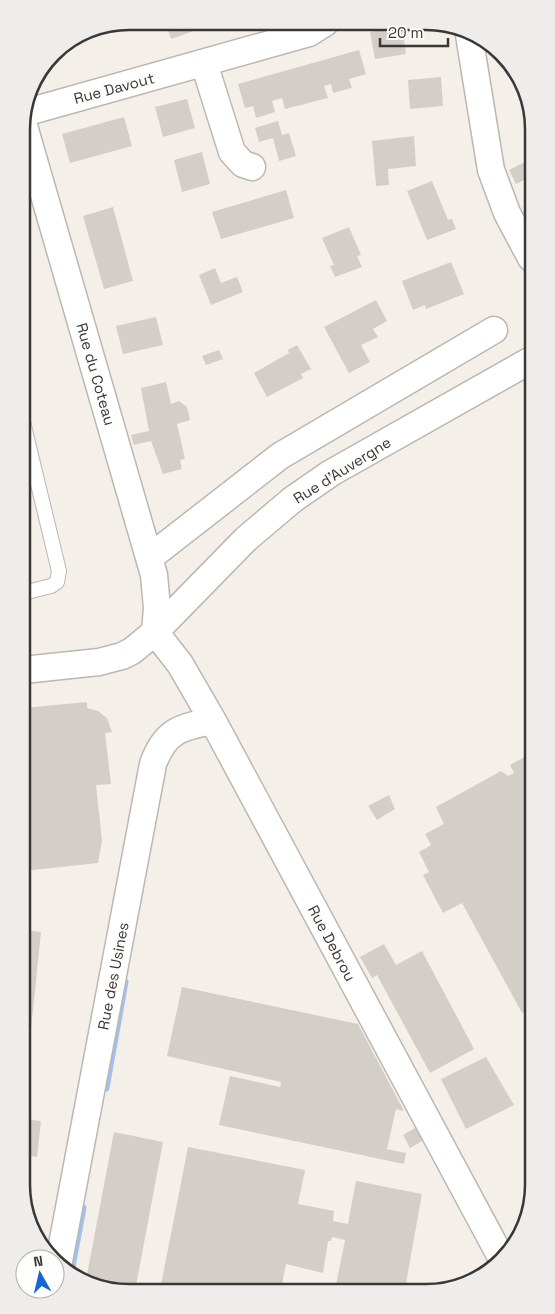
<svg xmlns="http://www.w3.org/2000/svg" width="555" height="1314" font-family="'Space Grotesk',sans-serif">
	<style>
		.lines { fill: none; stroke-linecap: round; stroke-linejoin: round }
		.stream { stroke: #a0c0ef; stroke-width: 7 }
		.building { fill: #d4cec8 }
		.lane-casing { stroke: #bcb7b1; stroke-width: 16 }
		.street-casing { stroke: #bcb7b1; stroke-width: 29 }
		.lane { stroke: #fff; stroke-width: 14 }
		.street { stroke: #fff; stroke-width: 26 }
		.labels { text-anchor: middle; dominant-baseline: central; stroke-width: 4; stroke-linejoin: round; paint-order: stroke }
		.street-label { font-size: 15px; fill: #3a3836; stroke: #fefdfc }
		.rim { fill: none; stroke: #3a3836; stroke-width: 2.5 }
	</style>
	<rect width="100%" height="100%" fill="#f5efe9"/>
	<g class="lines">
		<!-- stream -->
		<path class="stream" d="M106 1088 125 982
			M71 1272 83 1208"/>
	</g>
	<!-- building -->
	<path class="building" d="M165 21 220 22 171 39Z
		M402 26 406 54 375 59 370 32Z
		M359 50 366 74 349 79 352 88 333 93 331 84 324 86 328 98 285 109 282 98 272 101 275 112 256 118 253 106 245 108 238 84Z
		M441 77 443 106 410 109 408 80Z
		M187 99 195 128 163 137 155 107Z
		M124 117 132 146 70 163 62 134Z
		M278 121 282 135 289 133 296 156 279 161 273 138 259 142 255 128Z
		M414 136 416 166 388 169 389 185 376 186 372 141Z
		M202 152 210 184 182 192 174 160Z
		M527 161 530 167V177L516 184 509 170Z
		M432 181 448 220 452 219 456 229 427 240 407 191Z
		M286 190 294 218 221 239 212 212Z
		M113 207 133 281 104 289 83 216Z
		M349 227 361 255 357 256 362 267 335 277 330 266 334 265 322 238Z
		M451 262 464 294 426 309 425 305 413 310 402 281Z
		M215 268 221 283 237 277 243 292 211 305 199 275Z
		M376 300 387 321 373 329 378 337 361 345 370 362 349 373 324 327Z
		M156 317 163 345 123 354 116 326Z
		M297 345 311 369 301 374 303 378 267 397 254 373 289 353 288 350Z
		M219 350 223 359 206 365 202 356Z
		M166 382 171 404 179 401 187 407 190 420 177 424 185 459 180 460 182 469 163 474 151 441 134 445 131 435 149 431 141 388Z
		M24 539 29 563 23 564V539Z
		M87 702V708L98 711 107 718 112 732 105 733 111 784 96 785 102 841 98 863 24 871 23 708Z
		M532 753 533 1007 522 1013 462 903 443 913 423 875 429 872 419 852 431 845 425 834 444 824 436 807 501 771 508 776 514 773 510 765Z
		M389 795 395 809 377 820 368 806Z
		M24 930 41 932 26 1078H24Z
		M384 944 396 965 422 951 474 1049 430 1073 377 975 372 978 360 957Z
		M182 987 358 1024 404 1111 396 1109 387 1149 406 1153 404 1164 219 1125 230 1076 280 1087 281 1082 167 1056Z
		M486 1057 514 1105 466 1129 441 1079Z
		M25 1119 41 1121 37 1157 25 1155Z
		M417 1127 424 1140 410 1148 403 1135Z
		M114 1132 163 1142 135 1291H108L86 1280Z
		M188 1147 305 1170 298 1204 334 1211 333 1221 348 1224 356 1181 422 1194 405 1289 335 1290 345 1240 332 1237 331 1241H328L323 1273 286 1264 281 1290H160Z"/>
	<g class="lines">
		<defs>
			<path id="lane" d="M22 418 59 571 57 582 51 586 23 593"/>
			<path id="street" d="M469 35 491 170 507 213 531 258
				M204 63 232 152 243 164 252 167
				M24 113 309 33 325 23
				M22 119 154 575 157 608 155 632
				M149 558 280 456 494 330
				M155 632 180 664 213 721 502 1259
				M23 670 99 662 122 656 132 651 155 632 246 539 292 500 331 473 531 360
				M58 1266 153 764C165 731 180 727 213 721"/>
		</defs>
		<!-- lane casing -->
		<use href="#lane" class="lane-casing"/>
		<!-- street casing -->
		<use href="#street" class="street-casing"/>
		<!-- lane -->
		<use href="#lane" class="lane"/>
		<!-- street -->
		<use href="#street" class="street"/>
	</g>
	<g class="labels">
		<!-- street labels -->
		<g class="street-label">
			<text transform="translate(114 88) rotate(-15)">Rue Davout</text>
			<text transform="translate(96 374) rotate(74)">Rue du Coteau</text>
			<text transform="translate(342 470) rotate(-32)">Rue d'Auvergne</text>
			<text transform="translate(332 943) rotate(62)">Rue Debrou</text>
			<text transform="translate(113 976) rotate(-79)">Rue des Usines</text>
		</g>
	</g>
	<!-- crop -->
	<path d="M0 0H555V1314H0ZM129 30H426A99 99 0 0 1 525 129V1185A99 99 0 0 1 426 1284H129A99 99 0 0 1 30 1185V129A99 99 0 0 1 129 30Z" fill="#eeedec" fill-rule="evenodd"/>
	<path class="rim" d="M129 30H426A99 99 0 0 1 525 129V1185A99 99 0 0 1 426 1284H129A99 99 0 0 1 30 1185V129A99 99 0 0 1 129 30Z"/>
	<!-- north arrow -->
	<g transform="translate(40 1274) rotate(352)"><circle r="24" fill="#fefdfc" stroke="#b0aead"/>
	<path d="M0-4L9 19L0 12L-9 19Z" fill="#1666d0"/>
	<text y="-8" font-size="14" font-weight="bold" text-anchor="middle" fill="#3a3836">N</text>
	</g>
	<!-- scale -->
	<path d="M380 38v8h68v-8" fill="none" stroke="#3a3836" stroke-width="2.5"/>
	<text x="388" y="38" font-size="15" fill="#3a3836" stroke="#fefdfc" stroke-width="4" paint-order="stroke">20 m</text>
</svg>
